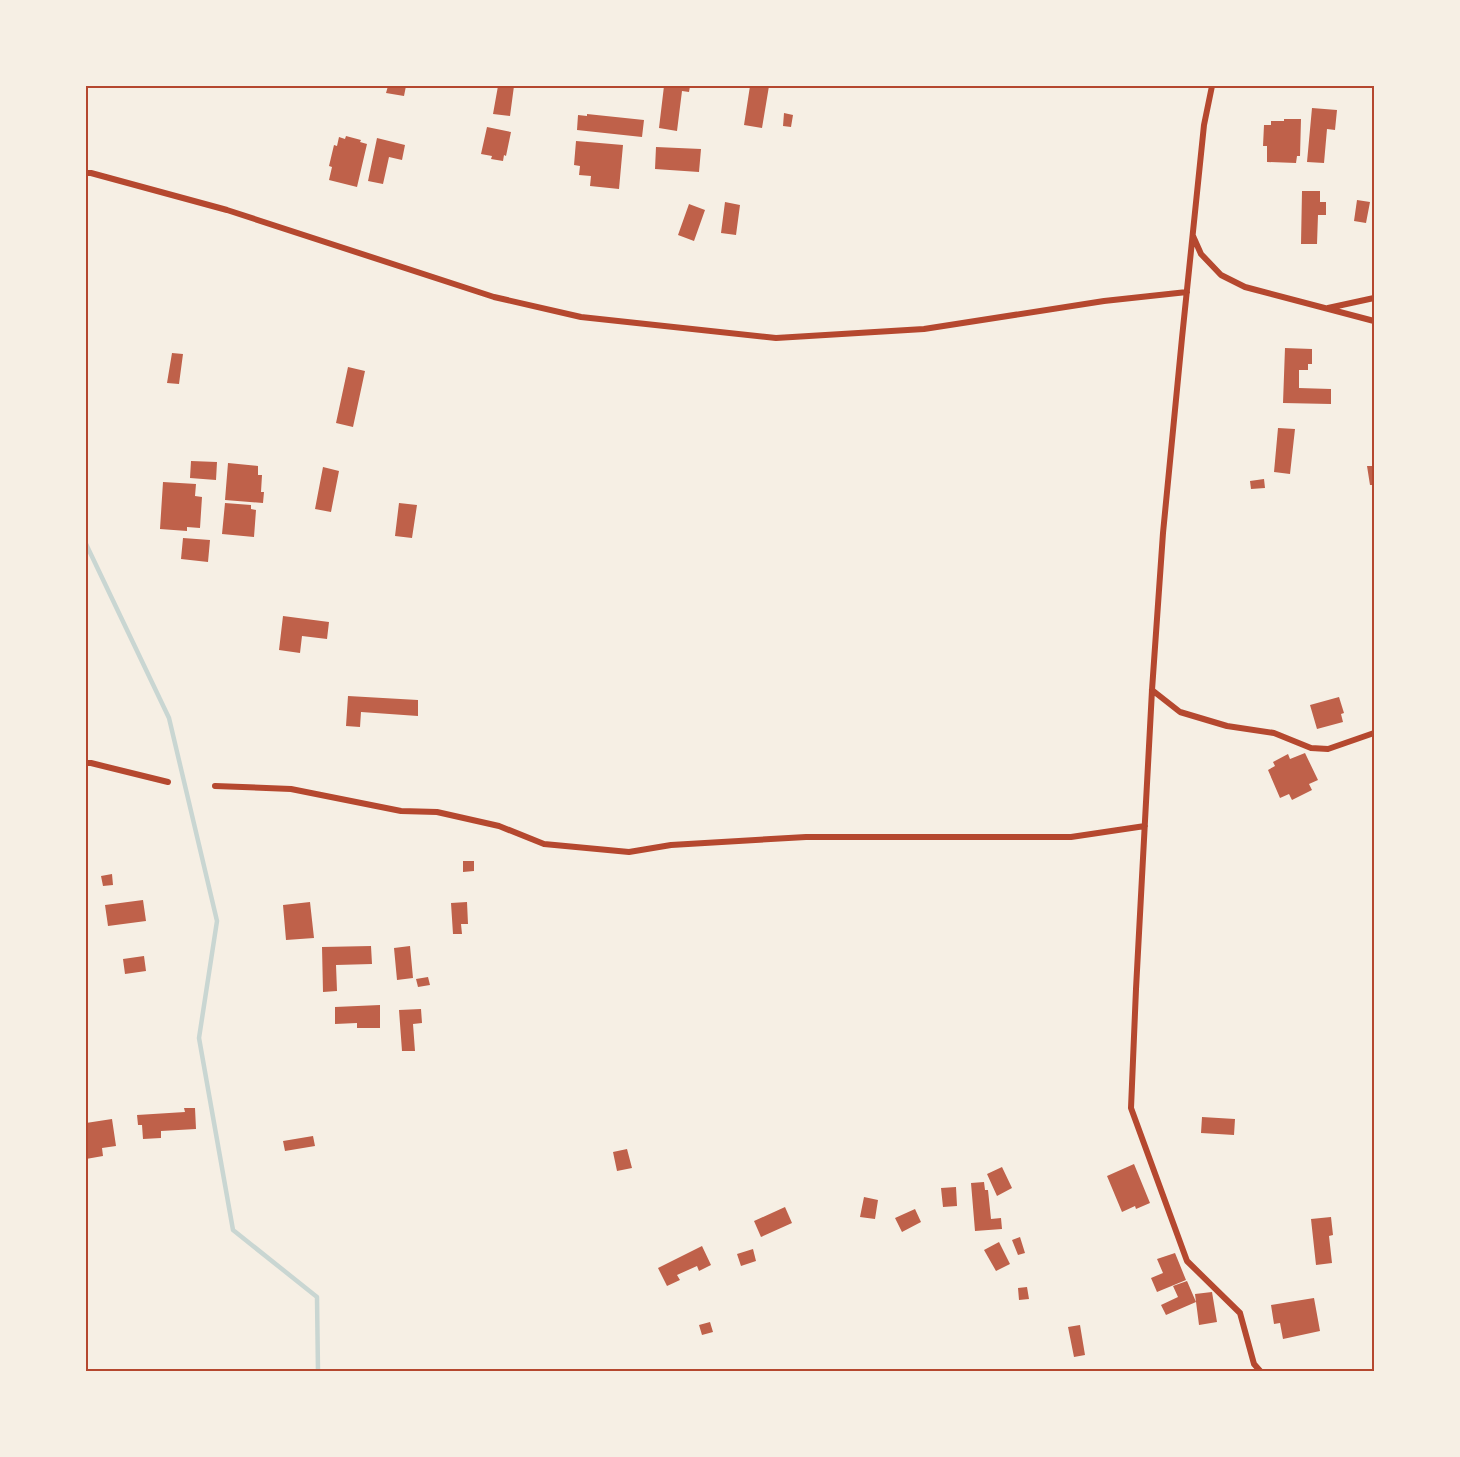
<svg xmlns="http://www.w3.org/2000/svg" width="1460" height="1457" font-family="Barlow,sans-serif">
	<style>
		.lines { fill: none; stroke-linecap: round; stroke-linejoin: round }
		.stream { stroke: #c9d6d2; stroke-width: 4.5 }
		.building { fill: #bf614a }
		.minor { stroke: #b5482f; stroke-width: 6 }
		.neatline { fill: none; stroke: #b5482f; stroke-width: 2 }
	</style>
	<rect width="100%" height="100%" fill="#f6efe4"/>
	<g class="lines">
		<!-- stream -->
		<path class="stream" d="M86 544 169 718 217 921 199 1038 233 1230 317 1297 318 1372"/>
	</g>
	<!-- building -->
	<path class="building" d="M388 86H406L404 96 386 93Z
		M498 86H514L510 116 493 114Z
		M664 86H690L689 92 682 91 677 131 659 128Z
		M750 86H769L762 128 744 125Z
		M1312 108 1337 110 1335 130 1327 129 1324 163 1307 162Z
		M784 113 793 115 791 127 783 126Z
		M587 114 644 120 642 137 577 130 578 115 587 116Z
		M1284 119H1301L1300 156H1297L1296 163 1267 162V146H1263L1264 125H1271V121H1284Z
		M487 127 511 132 506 156 504 155 503 161 491 159 492 156 481 154Z
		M346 136 361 140 360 142 367 144 357 187 329 180 332 167 329 166 334 145 337 146 339 137 345 139Z
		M377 138 405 145 402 160 389 157 383 184 368 181Z
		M576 141 623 145 619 189 590 186 591 176 579 175 580 166 574 165Z
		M656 147 701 149 699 172 655 169Z
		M1302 191H1320V202H1326V215H1318L1317 244H1301Z
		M1357 200 1370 202 1366 223 1354 221Z
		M725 202 740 205 736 235 721 233Z
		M689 204 705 210 694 241 678 235Z
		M1285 348 1312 349V364H1308V370H1299V388L1331 389V404L1283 403Z
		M172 353 183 354 179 384 167 383Z
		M348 367 365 371 353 427 336 423Z
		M1278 428 1295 429 1290 474 1274 472Z
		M191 461 217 462 216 480 190 478Z
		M228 463 258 466V475H262L261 492H264L263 503 225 500Z
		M1367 466H1374V485H1370Z
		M323 467 339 471 331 512 315 509Z
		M1264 479 1265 488 1251 489 1250 481Z
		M163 482 196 484 195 496 202 497 200 528 187 527V531L160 529Z
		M225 503 251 505V509L256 510 254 537 222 534Z
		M399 503 417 505 412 538 395 536Z
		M183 538 210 540 208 562 181 559Z
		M283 616 329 622 327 639 302 636 300 653 279 650Z
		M348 696 418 700V716L361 712 360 727 346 726Z
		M1339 697 1344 713 1341 714 1343 722 1317 729 1310 705Z
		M1305 753 1318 780 1309 784 1312 790 1292 800 1289 794 1280 798 1268 770 1275 766 1273 762 1288 754 1290 759Z
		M463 861H474V871L463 872Z
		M112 874 113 885 103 886 101 876Z
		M143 900 146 921 108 926 105 905Z
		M310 902 314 938 286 940 283 905Z
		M467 902 468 924H461L462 934H453L451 903Z
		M371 946 372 964 336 965 337 991 323 992 322 947Z
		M410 946 413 978 397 980 394 948Z
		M144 956 146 971 125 974 123 959Z
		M428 977 430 985 418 987 416 979Z
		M380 1005V1028H357V1023L335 1024V1007Z
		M421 1009 422 1023 413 1024 415 1051H402L399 1010Z
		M184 1108H195L196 1129 161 1131V1138L143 1139 142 1125H138L137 1115 185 1112Z
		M1202 1117 1235 1119 1234 1135 1201 1133Z
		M112 1119 116 1146 102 1148 103 1156 86 1159V1123Z
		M313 1136 315 1146 285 1151 283 1141Z
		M627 1149 632 1168 617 1171 613 1152Z
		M1134 1164 1150 1203 1136 1209 1135 1206 1122 1212 1107 1176Z
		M1002 1167 1012 1188 997 1196 987 1174Z
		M984 1182 985 1190H988L991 1219 1001 1218 1002 1229 975 1231 971 1183Z
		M956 1187 957 1206 943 1207 941 1188Z
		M864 1197 878 1200 875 1219 860 1217Z
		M785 1207 792 1223 761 1237 754 1221Z
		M915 1209 921 1222 902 1232 895 1218Z
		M1331 1217 1333 1235 1329 1236 1332 1263 1316 1265 1311 1219Z
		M1020 1237 1025 1253 1018 1255 1012 1240Z
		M999 1242 1010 1264 996 1271 984 1250Z
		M702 1246 711 1265 699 1271 697 1266 677 1275 680 1280 667 1286 658 1268Z
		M753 1249 756 1261 741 1266 737 1254Z
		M1175 1253 1186 1280 1157 1292 1151 1278 1163 1273 1157 1259Z
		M1187 1281 1196 1302 1166 1315 1161 1305 1178 1297 1173 1286Z
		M1027 1287 1029 1299 1019 1300 1018 1288Z
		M1212 1292 1217 1322 1199 1325 1195 1294Z
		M1314 1298 1320 1331 1283 1339 1280 1323 1274 1324 1271 1305Z
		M710 1322 713 1332 702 1335 699 1325Z
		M1080 1325 1085 1355 1074 1357 1068 1327Z"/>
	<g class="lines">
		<!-- minor -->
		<path class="minor" d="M1212 86 1204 125 1182 338 1163 533 1152 690 1136 989 1131 1108 1187 1261 1240 1313 1254 1364 1261 1372
			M86 173H91L227 210 494 297 581 317 776 338 924 329 1104 301 1187 292
			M1193 236 1201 254 1221 275 1245 287 1374 321
			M1328 308 1374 298
			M1152 690 1180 712 1227 726 1274 733 1311 748 1328 749 1374 733
			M86 763H91L168 782
			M215 786 291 789 401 811 437 812 499 826 544 844 629 852 671 845 806 837H1071L1145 826"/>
	</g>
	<!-- border -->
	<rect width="1460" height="1457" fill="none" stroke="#f6efe4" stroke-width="174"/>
	<rect x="87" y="87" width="1286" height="1283" class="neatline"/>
</svg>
